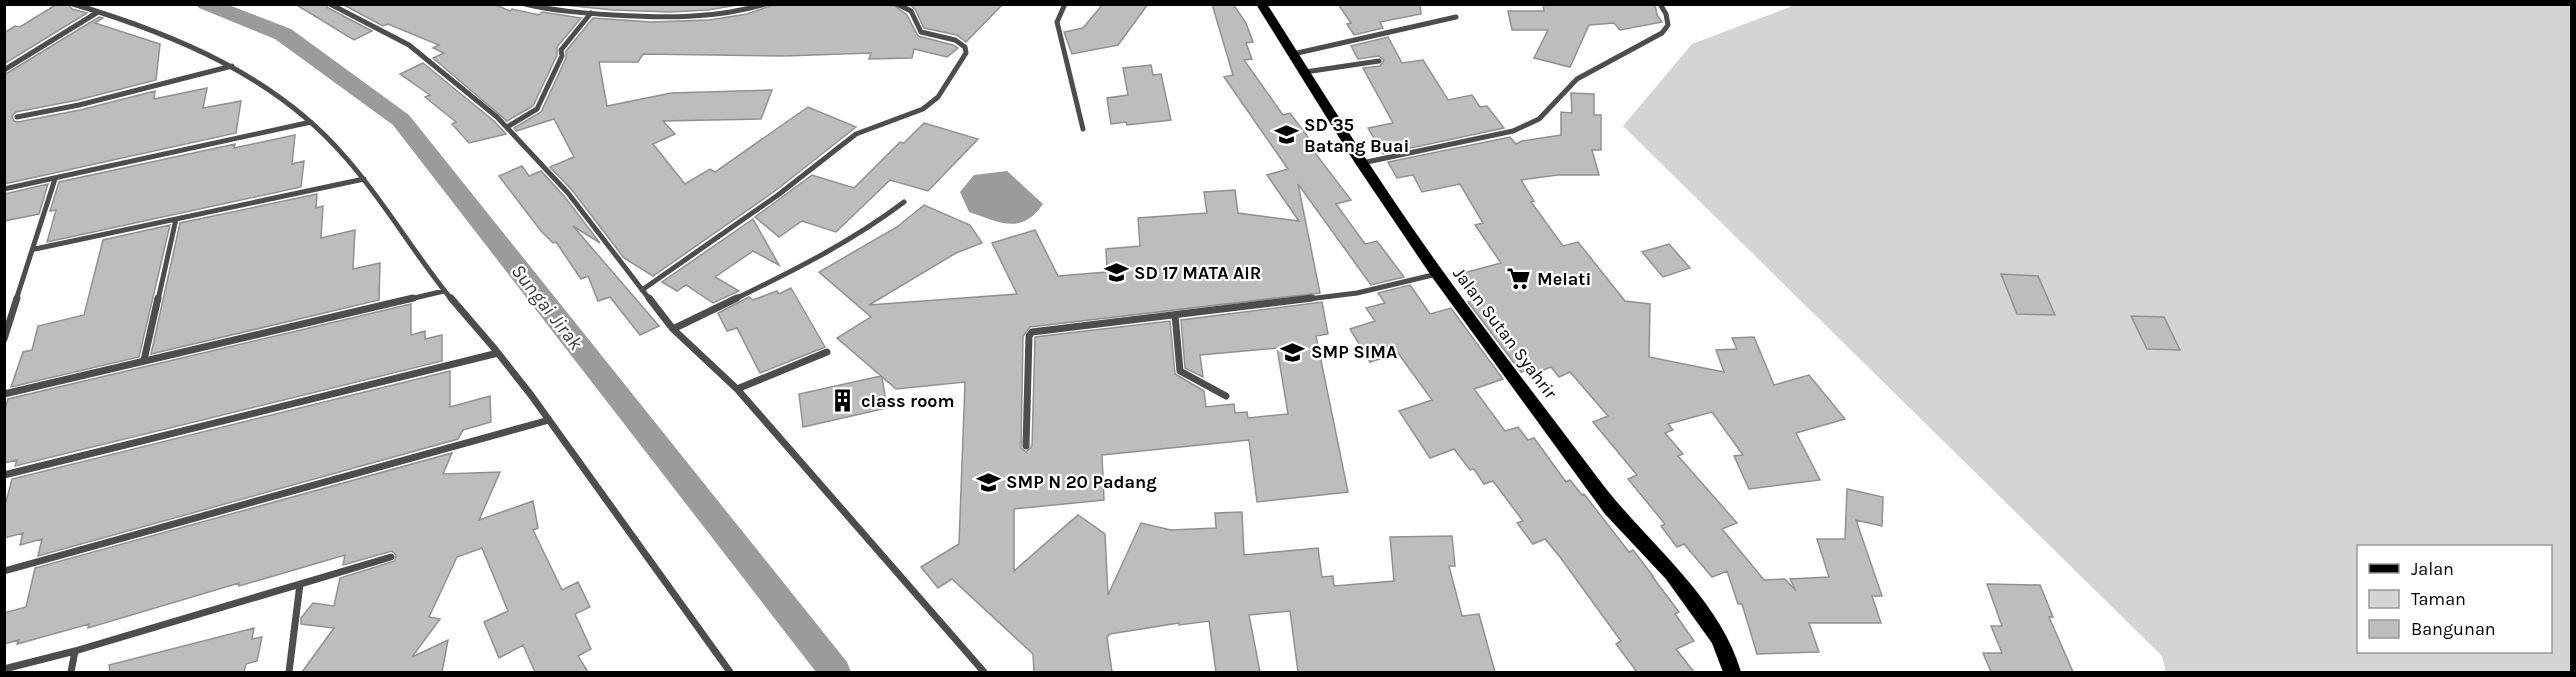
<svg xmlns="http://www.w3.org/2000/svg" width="2576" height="677" font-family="Karla,sans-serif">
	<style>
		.green { fill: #d4d4d4; fill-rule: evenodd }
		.water { fill: #9b9b9b }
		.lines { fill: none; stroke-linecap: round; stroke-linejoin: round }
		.canal { fill: #9b9b9b; fill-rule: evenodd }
		.building { fill: #bdbdbd; stroke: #919191; stroke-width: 1.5 }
		.primary-casing { stroke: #dbdbdb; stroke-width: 1 }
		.street-far1 { stroke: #4d4d4d; stroke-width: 5 }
		.street { stroke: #4d4d4d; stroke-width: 7 }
		.primary { fill: #000; fill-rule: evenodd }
		.labels { text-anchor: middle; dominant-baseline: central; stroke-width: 4.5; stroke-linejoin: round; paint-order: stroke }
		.poi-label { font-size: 18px; font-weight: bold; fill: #000; stroke: #fff; text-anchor: start }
		.street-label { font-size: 18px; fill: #000; stroke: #fff }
		.water-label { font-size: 20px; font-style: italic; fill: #3c3c3c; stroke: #fff }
	</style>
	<rect width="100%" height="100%" fill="#fff"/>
	<!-- green -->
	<path class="green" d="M1795 5H2571V672H2166L2162 656 1623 126 1692 44ZM2358 546H2550V652H2358Z"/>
	<!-- water -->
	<path class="water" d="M1007 171 1043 204C1021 236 999 222 969 212L960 192 974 175Z"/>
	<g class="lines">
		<!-- canal -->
		<path class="canal" d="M196 4H226L291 29 409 115 847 662 851 672H816L393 125 275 39 199 8Z"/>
	</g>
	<!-- building -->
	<path class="building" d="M57 4H68L72 9 87 13 4 64V33L15 26 20 27Z
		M295 4H325L328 8 372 31 354 40Z
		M342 4H494L510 11 512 9 539 15 542 12 581 18 557 47V55L533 106 507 121 433 58 444 53 433 48 439 45 388 24 383 26Z
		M554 4H743L708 10 670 12 613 10Z
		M776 4H892L907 15 918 36 953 45 958 48 947 57 914 49 912 58 869 59 871 53 784 56 643 54 638 62H599L607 106 671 93 772 90 761 119 663 121 675 134 653 144 685 184 710 169 715 172 808 107 856 127 775 191 653 276 624 258 572 190 550 167 574 157 554 119 516 131 514 128 541 112 566 58V51L593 18 651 22 709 20 747 14Z
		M909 4H1003L966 42 957 35 924 28 915 9Z
		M1103 4H1148L1118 45 1072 54 1064 32 1083 28Z
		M1212 4H1233L1246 23 1253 42 1246 43 1252 59 1244 60 1283 115 1290 113 1316 148 1312 149 1351 200 1336 204 1365 244 1377 241 1404 277 1371 285 1298 184 1320 293 1030 327 1023 336 1021 448 1026 452 1032 446 1035 337 1170 321 1175 374 1204 391 1206 407 1234 404 1235 413 1247 412 1248 418 1288 414 1277 348 1200 355 1203 377 1185 368 1181 320 1322 302 1328 334 1316 336 1348 492 1257 502 1249 440 1102 455 1104 500 1014 509V571L1078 515 1105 534 1108 595 1141 523 1171 530 1216 528 1215 513 1242 512 1244 555 1318 548 1322 577 1333 576 1334 586 1394 581 1390 537 1452 536 1455 566H1449L1462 616 1479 614 1495 672H1298L1290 611 1249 615 1260 672H1216L1209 621 1179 625V623L1110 634 1107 637 1112 672H1034L1033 654 952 579 938 588 921 567 959 544 965 382 896 389 882 377 887 408 803 427 799 394 881 376 837 338 871 317 819 272 897 227 924 205 970 225 982 243 956 253 869 305 1017 294 992 243 1035 230 1058 276 1107 272 1106 249 1140 246 1138 218 1207 213 1204 192 1235 190 1238 213 1299 221 1267 175 1288 169 1224 77 1233 75Z
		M1338 4H1420L1421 14 1380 22 1383 28 1354 35 1347 24 1351 23Z
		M1543 4H1655L1657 15 1662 22 1620 30 1614 23 1589 25 1570 67 1534 58 1548 30H1512L1508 11H1544Z
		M99 17 103 18 95 23 160 44 156 80 78 100 16 112 12 116 14 121 18 122 80 110 155 91 154 99 207 88 203 108 241 101 236 133 4 184V75Z
		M1388 37 1402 63 1423 60 1448 100 1472 95 1480 107 1487 106 1504 128 1383 154 1368 128 1393 123 1363 68 1380 66 1384 60 1379 56 1358 59 1351 46Z
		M423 63 494 121 506 134 469 143 452 124 456 122 425 97 430 95 400 74Z
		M1151 65 1153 75 1161 74 1171 120 1127 125 1126 122 1111 124 1107 98 1128 95 1123 68Z
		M1571 93 1594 94V115H1601V150H1592L1599 175H1558L1521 180 1534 201 1531 202 1563 246 1578 242 1625 301 1650 304 1649 357 1724 372 1716 350 1737 349 1732 338 1754 337 1774 385 1809 375 1845 419 1796 433 1820 480 1749 489 1734 456 1743 455 1712 412 1668 424 1673 430 1665 433 1683 454 1678 456 1737 523 1722 529 1764 580 1785 579 1796 591 1790 579 1829 577 1817 539H1845L1847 489 1883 497 1882 526 1856 520 1882 596H1872L1881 623H1809L1819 652 1757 654 1742 604H1738L1727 571 1712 577 1684 544 1677 547 1661 526 1665 524 1628 479 1637 475 1593 422 1608 416 1570 372 1559 377 1551 367 1531 375 1527 370 1521 372 1468 302 1473 301 1456 275 1501 263 1475 225 1483 223 1460 184 1422 192 1413 175 1397 178 1388 162 1510 137 1516 144 1522 141 1561 135V112L1572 113Z
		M924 123 978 139 928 191 890 180 836 232 802 221 779 237 755 217 812 175 854 188 900 142 904 143Z
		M295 135 292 164 304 161 301 187 47 242 56 210 50 211 59 182 235 144 234 148Z
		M522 166 529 176 541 171 564 196 600 243 573 226 659 326 640 335 610 297 598 301 588 276 581 279 556 242 553 243 541 231 499 176Z
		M48 184 39 214 4 221V194Z
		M317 194 316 208 323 206 321 238 355 230 353 269 380 263 379 300 151 354 180 223Z
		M753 219 779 265 753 251 715 277 739 291 713 303 686 285 677 291 662 282Z
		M170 225 139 357 11 387 23 352 32 350 38 326 84 315 103 240Z
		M1669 244 1690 268 1663 277 1642 252Z
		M2001 274 2038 276 2055 315 2017 314Z
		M1410 285 1430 314 1451 308 1503 379 1474 389 1505 431 1518 427 1528 440 1534 438 1566 482 1570 480 1582 495 1584 494 1629 552 1633 550 1653 576H1652L1679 612 1675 614 1694 641 1676 649 1694 672H1637L1616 644 1621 641 1560 557 1545 539 1533 544 1517 523 1523 521 1493 481 1484 484 1474 469 1470 470 1454 449 1430 458 1399 411 1432 400 1398 353 1370 362 1350 329 1375 321 1366 308 1385 303 1378 293Z
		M791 288 825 347 760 373 737 328 727 331 718 313 749 297 753 300 777 291 779 294Z
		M411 304V335L425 331V339L442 335V361L15 466 17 460 4 463V412L8 399Z
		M2131 316 2164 317 2180 350 2147 349Z
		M450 371V407L490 396 491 422 463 430 458 439 38 556 42 539 20 545 23 533 4 538V509L12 479Z
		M452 453 443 474 500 472 479 520 533 501 538 528 533 530 562 590 578 582 590 607 575 614 591 649 578 656 588 672H535L523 645 499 658 484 622 508 611 482 548 457 557 429 617 440 619 412 657 448 640 442 672H302L334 628 301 624V618L313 603 334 606 340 578 395 561 396 555 392 551 343 565 345 555 239 586V583L88 628 89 624 17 644 19 640 4 644V613L26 607 35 568Z
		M1987 584 2040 585 2053 617H2049L2073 672H1991L1983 653H2002L1991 626H2002Z
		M254 628 252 639 262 637 257 661 246 664 244 672H110L109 665Z"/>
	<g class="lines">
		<defs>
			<path id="primary" d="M1256 4H1267C1324 94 1380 184 1442 270 1492 340 1545 408 1597 477 1644 541 1718 594 1741 672H1723L1712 643 1666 579 1605 514 1432 277 1355 163Z"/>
		</defs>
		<!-- primary casing -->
		<use href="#primary" class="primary-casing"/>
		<!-- street-far1 -->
		<path class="street-far1" d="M73 4C174 34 276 76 346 158 385 202 414 254 452 300
			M330 4 409 45 497 117 568 193 650 300
			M525 4C554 11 583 13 613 15 664 18 715 19 765 4
			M1065 4 1057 22 1083 129
			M1293 54 1456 17
			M4 70 98 12
			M1305 72 1379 61
			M17 117 79 105 232 66
			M507 127 537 109 562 56 561 50 591 13
			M1362 163 1513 131 1539 119 1577 79 1662 33 1668 25 1666 14 1660 4
			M4 189 311 122
			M35 249 364 179
			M642 290 778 195 856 134 923 109 938 97 966 53 965 47 955 40 921 32 911 11 897 4
			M16 300 55 179
			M158 300 176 219
			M406 300 444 291
			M733 300C793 271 851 242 904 202
			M1300 300 1357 293 1437 274"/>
		<!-- street -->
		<path class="street" d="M451 298 494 348 531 395 730 672
			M649 298 673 329 737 389 984 672
			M1175 315 1180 371 1226 396
			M673 329 737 298
			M4 339 17 298
			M144 360 158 298
			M737 389 827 352
			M4 394 413 298
			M1026 446 1029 336 1032 332 1312 298
			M4 475 498 353
			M4 571 549 420
			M4 669 75 651 391 557
			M71 672 75 651
			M289 672 300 584"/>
		<!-- primary -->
		<use href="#primary" class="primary"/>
	</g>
	<!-- icons -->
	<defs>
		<symbol id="school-bare" viewBox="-9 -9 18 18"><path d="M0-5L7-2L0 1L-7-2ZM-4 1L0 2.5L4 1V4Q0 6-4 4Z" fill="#000" stroke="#fff" stroke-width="2.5" paint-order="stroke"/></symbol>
		<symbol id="supermarket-bare" viewBox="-9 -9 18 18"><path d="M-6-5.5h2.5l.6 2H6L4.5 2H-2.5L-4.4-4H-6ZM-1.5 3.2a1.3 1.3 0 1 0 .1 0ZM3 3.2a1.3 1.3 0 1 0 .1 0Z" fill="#000" stroke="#fff" stroke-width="2.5" paint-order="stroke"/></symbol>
		<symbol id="building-bare" viewBox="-9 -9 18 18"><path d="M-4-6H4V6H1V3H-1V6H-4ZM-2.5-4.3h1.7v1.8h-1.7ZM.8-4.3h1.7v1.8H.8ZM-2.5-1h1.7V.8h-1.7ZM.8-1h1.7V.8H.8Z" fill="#000" stroke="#fff" stroke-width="2.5" paint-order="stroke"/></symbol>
	</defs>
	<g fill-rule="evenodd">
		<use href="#school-bare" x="1270" y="118" width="33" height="33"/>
		<use href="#school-bare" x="1100" y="256" width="33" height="33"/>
		<use href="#supermarket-bare" x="1502" y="262" width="33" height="33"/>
		<use href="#school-bare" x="1276" y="336" width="33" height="33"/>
		<use href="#building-bare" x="826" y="384" width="33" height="33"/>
		<use href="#school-bare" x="972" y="466" width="33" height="33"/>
	</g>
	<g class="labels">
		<!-- poi labels -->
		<g class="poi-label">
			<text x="1304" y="125">SD 35<tspan x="1304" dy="21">Batang Buai</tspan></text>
			<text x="1134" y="273">SD 17 MATA AIR</text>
			<text x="1537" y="279">Melati</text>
			<text x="1311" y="352">SMP SIMA</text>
			<text x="861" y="401">class room</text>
			<text x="1006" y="482">SMP N 20 Padang</text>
		</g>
		<!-- street labels -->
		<g class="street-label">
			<text transform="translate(1505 333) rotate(53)">Jalan Sutan Syahrir</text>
		</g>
		<!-- water labels -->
		<g class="water-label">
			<text transform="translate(547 307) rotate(52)">Sungai Jirak</text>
		</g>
	</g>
	<!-- border -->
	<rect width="2576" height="677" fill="none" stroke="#000000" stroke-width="12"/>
	<!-- legend -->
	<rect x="2357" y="545" width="195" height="108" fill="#ffffff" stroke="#999999" stroke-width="1.5"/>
	<rect x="2369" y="564" width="30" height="9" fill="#000000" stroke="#999999" stroke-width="1.5"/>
	<text x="2411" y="575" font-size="18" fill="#000000">Jalan</text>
	<rect x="2369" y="590" width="30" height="18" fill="#d4d4d4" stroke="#999999" stroke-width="1.5"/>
	<text x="2411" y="605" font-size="18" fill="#000000">Taman</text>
	<rect x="2369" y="620" width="30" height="18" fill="#bdbdbd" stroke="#999999" stroke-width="1.5"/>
	<text x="2411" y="635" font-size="18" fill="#000000">Bangunan</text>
</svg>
